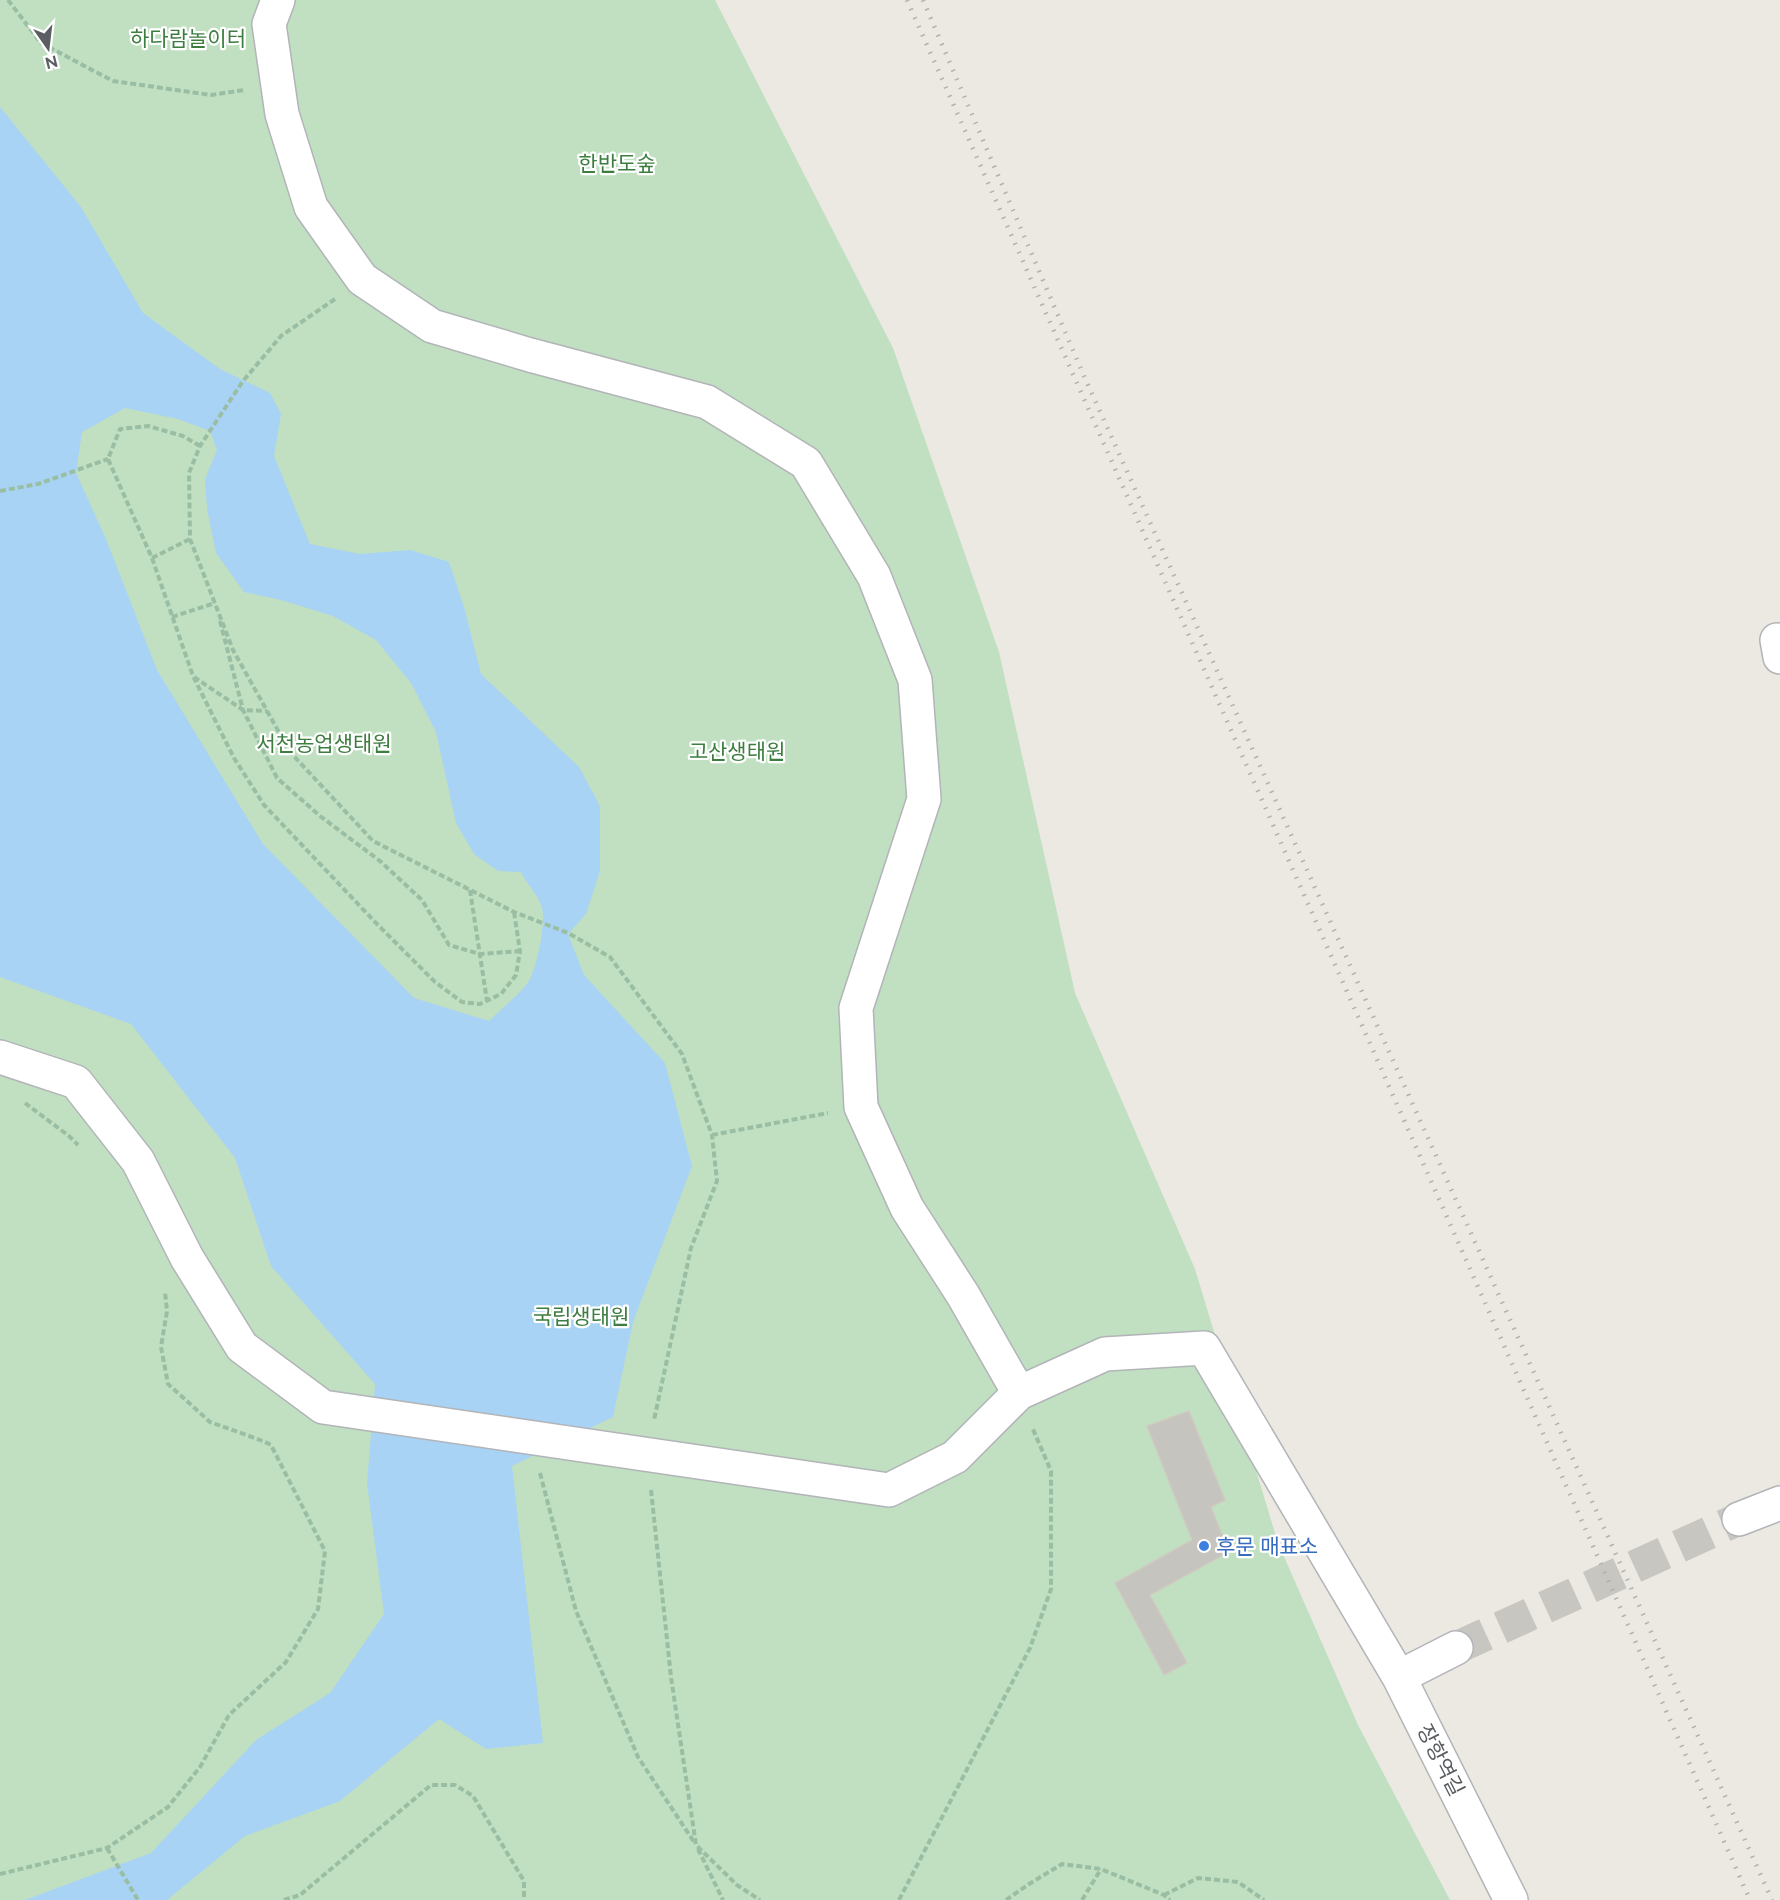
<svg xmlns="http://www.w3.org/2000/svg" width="1780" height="1900" font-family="Raleway,'Noto Sans KR',sans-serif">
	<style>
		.green { fill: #c0e0c1 }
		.water { fill: #a8d3f5; fill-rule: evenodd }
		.building { fill: #c6c4be; stroke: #cfcbc1; stroke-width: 1.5 }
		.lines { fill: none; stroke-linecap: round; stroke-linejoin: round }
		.minor-tunnel { stroke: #c7c6c1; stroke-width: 33; stroke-dasharray: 33 16; stroke-linecap: butt }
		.minor-casing { stroke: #b2b4b8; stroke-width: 36 }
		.path { stroke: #99bea4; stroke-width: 4; stroke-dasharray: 6 3; stroke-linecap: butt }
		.minor { stroke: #fff; stroke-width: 33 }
		.rail { stroke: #b0b1b1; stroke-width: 4.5; stroke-dasharray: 1.5 8; stroke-linecap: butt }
		.shop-dot { fill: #3f7fe0; stroke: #fff; stroke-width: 2 }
		.labels { text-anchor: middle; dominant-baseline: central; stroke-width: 4.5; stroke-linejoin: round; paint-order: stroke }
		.park-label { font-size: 21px; fill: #3d7d40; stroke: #fff }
		.shop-label { font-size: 21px; fill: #366cbe; stroke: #fff; text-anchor: start }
		.street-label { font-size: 21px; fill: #5a5d61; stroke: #fff }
	</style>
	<rect width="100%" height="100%" fill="#ebe9e1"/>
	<!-- green -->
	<path class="green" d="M0 0H715L893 348 999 652 1075 993 1195 1269 1278 1543 1358 1725 1450 1900H0Z"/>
	<!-- water -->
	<path class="water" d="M0 107 81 207 143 313 220 369 270 393 281 414 274 456 310 544 360 554 410 550 449 562 464 607 481 674 579 767 600 806V871L586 914 568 934 584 975 665 1063 692 1166 633 1322 613 1417 512 1466 543 1743 486 1749 439 1719 340 1801 245 1836 167 1900H25L151 1853 256 1740 330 1693 384 1614 367 1483 375 1384 271 1266 235 1158 131 1024 0 977ZM125 408 178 419 210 431 217 450 205 479 207 509 216 553 244 592 281 600 333 616 376 640 411 683 436 732 456 823 474 854 498 871 521 872C527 885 538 894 542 908 546 923 537 967 529 981 523 991 499 1011 489 1021L414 998 263 844 157 670 106 539 76 473 82 432Z"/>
	<!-- building -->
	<path class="building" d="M1189 1411 1225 1500 1211 1507 1229 1552 1150 1595 1187 1663 1164 1675 1115 1583 1192 1540 1147 1426Z"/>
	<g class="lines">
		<!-- minor-tunnel -->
		<path class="minor-tunnel" d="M1456 1648 1739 1519"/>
		<defs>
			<path id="minor" d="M278 0 269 24 282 114 311 207 362 279 432 326 530 355 707 402 806 463 874 576 915 680 924 799 856 1008 861 1107 907 1208 963 1295 1019 1393 1105 1354 1204 1348 1399 1677
				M1777 640 1780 657
				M0 1057 76 1082 138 1161 187 1258 242 1347 323 1407 889 1490 955 1457 1019 1393
				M1739 1519 1780 1503
				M1456 1648 1399 1677 1511 1900"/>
		</defs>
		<!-- minor casing -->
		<use href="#minor" class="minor-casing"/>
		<!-- path -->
		<path class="path" d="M8 0 41 43 113 81 211 95 244 90
			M335 299 281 336 243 381 200 446 189 473 190 539 233 650 290 752 373 841 514 912 568 933 610 957 682 1054 712 1135 717 1181 691 1248 654 1420
			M200 446 183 436 148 426 120 429 108 459 152 558 193 676 234 758 264 805 377 924 435 982 462 1002 480 1004 501 994 516 975 520 951 514 912
			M0 491 38 484 108 459
			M152 558 190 539
			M172 617 215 603
			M220 621 243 710 277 778 320 816 380 861 422 900 449 945 480 954 520 951
			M194 677 243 710 267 711
			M470 890 487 1001
			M25 1103 69 1136 78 1145
			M712 1135 828 1113
			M540 1473 576 1611 638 1757 694 1842
			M651 1490 671 1677 696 1845 737 1885 760 1900
			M107 1848 138 1900
			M698 1849 723 1900
			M0 1874 107 1848 168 1807 200 1767 229 1715 286 1662 318 1609 325 1551 271 1445 263 1441 210 1422 168 1384 161 1347 167 1311 165 1292
			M1164 1895 1198 1878 1238 1882 1264 1900
			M284 1900 300 1895 431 1785H455L473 1796 524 1881V1900
			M899 1900 1030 1648 1051 1589V1471L1032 1427
			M1006 1900 1029 1884 1062 1864 1101 1869 1164 1895 1170 1900
			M1082 1900 1101 1869"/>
		<!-- minor -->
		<use href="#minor" class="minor"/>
		<!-- rail -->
		<path class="rail" d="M907 0 1750 1900
			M923 0 1084 376 1772 1900"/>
	</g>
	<!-- markers -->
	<circle class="shop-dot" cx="1204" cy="1546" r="6"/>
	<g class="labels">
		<!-- park labels -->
		<g class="park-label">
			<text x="188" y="38">하다람놀이터</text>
			<text x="617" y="163">한반도숲</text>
			<text x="324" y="743">서천농업생태원</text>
			<text x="737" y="751">고산생태원</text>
			<text x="581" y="1316">국립생태원</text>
		</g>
		<!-- shop labels -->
		<g class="shop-label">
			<text x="1216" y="1546">후문 매표소</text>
		</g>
		<!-- street labels -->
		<g class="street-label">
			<text transform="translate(1441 1760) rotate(63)">장항역길</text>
		</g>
	</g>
	<!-- north arrow -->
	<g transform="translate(48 48) rotate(166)" stroke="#ffffff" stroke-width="4.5" paint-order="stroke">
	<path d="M0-4.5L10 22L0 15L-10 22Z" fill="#5a5d61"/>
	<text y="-9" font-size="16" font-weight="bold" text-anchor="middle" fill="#5a5d61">N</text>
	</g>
</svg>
